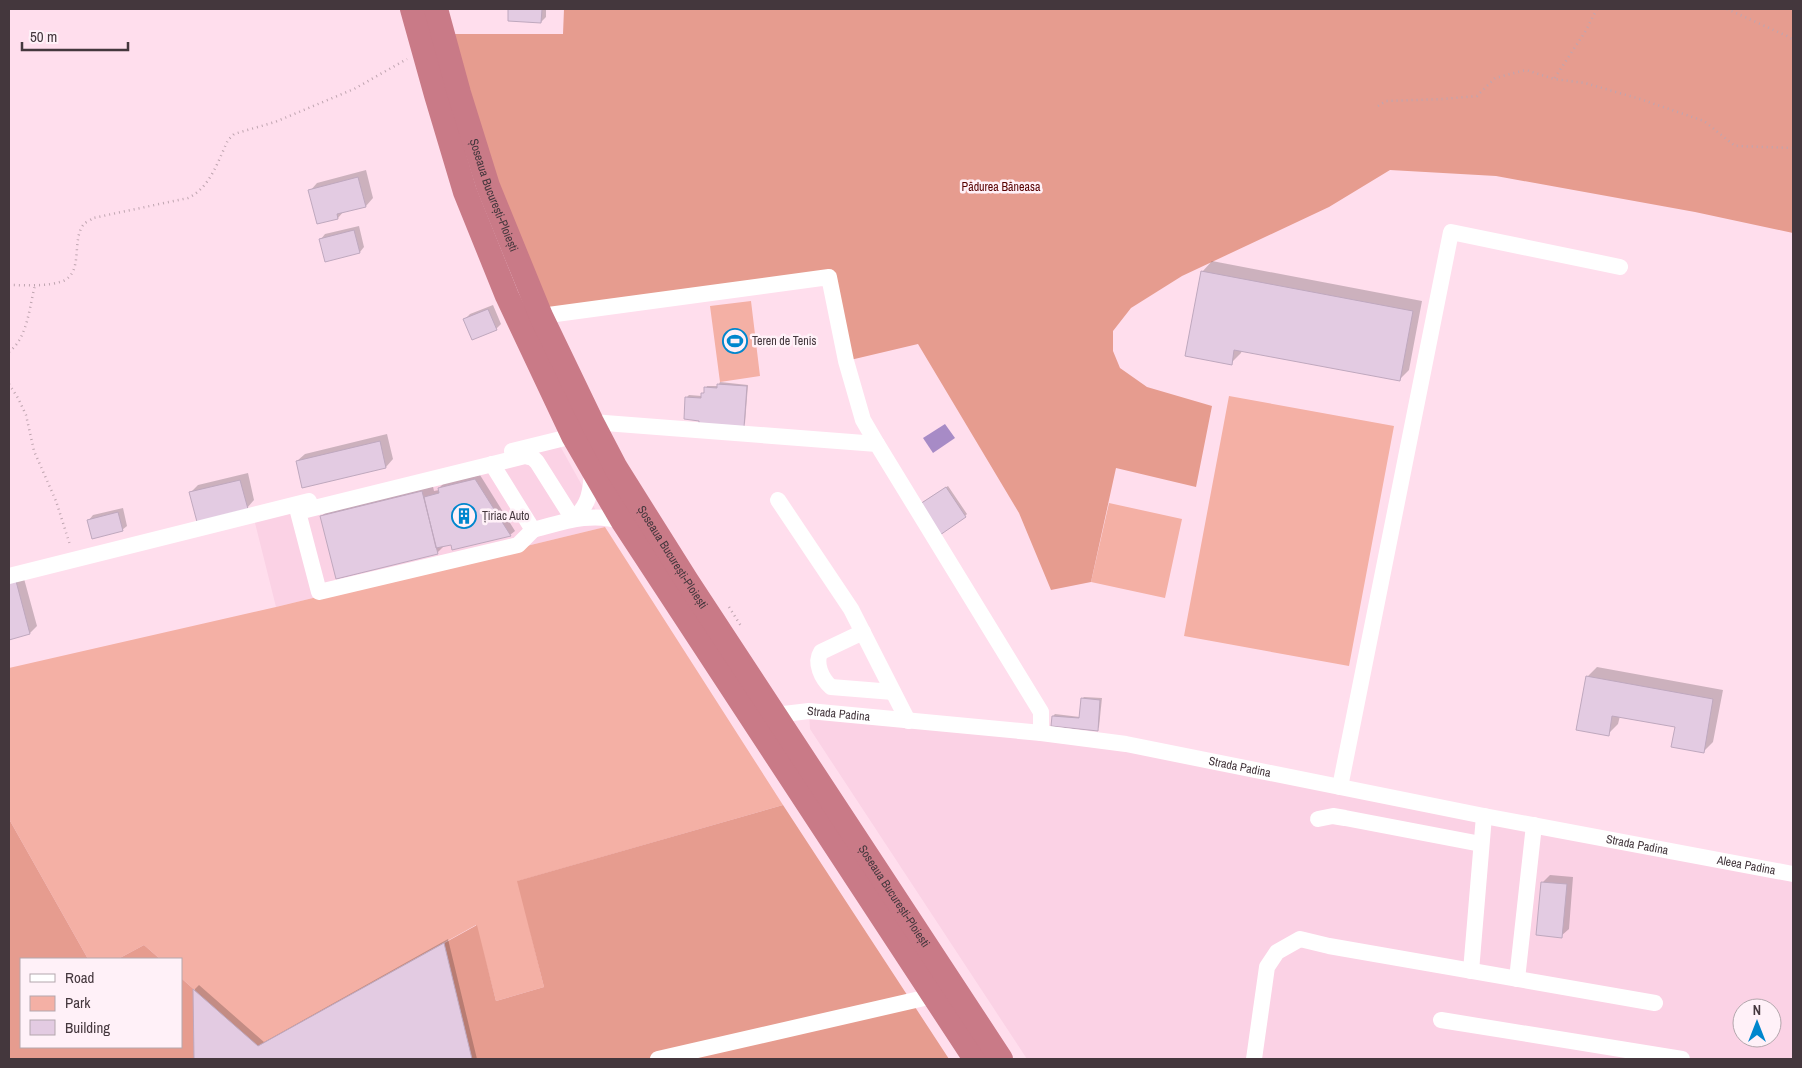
<svg xmlns="http://www.w3.org/2000/svg" width="1802" height="1068" font-family="'Archivo Narrow',sans-serif">
	<style>
		.built { fill: #fbd2e5; fill-rule: evenodd }
		.green { fill: #f4b0a5 }
		.forest { fill: #e69c8f }
		.water { fill: #a78bc6 }
		.shadow { fill: #0003 }
		.building { fill: #e3cbe2; stroke: #bfa8be }
		.lines { fill: none; stroke-linecap: round; stroke-linejoin: round }
		.path { stroke: #bfa5b0; stroke-width: 2.5; stroke-dasharray: 1 4; stroke-linecap: butt }
		.minor { stroke: #fff; stroke-width: 16 }
		.highway { stroke: #c97a87; stroke-width: 24 }
		.labels { text-anchor: middle; dominant-baseline: central; stroke-width: 5; stroke-linejoin: round; paint-order: stroke }
		.park-label { font-size: 12px; fill: #580000; stroke: #fff1f8 }
		.street-label { font-size: 12px; fill: #44373d; stroke: #fff1f8 }
		.poi-label { font-size: 12px; fill: #44373d; stroke: #fff1f8; text-anchor: start }
	</style>
	<rect width="100%" height="100%" fill="#ffdeed"/>
	<!-- built -->
	<path class="built" d="M559 444 605 527 276 607 253 515Z
		M809 711 1041 733 1793 874V1059H1027L810 729ZM1742 1008H1772V1038H1742Z"/>
	<!-- green -->
	<path class="green" d="M751 301 760 376 720 382 710 306Z
		M1229 396 1394 426 1349 666 1184 636Z
		M1109 503 1182 519 1165 598 1091 582Z
		M605 527 783 805 518 881 544 987 496 1001 476 925 258 1046 181 978V959H160L144 945 118 959H88L9 819V668L276 607Z"/>
	<!-- forest -->
	<path class="forest" d="M564 9H1793V233L1695 212 1496 176 1390 170 1329 207 1182 276 1131 308 1113 331V351L1120 368 1147 387 1212 406 1196 487 1116 468 1091 582 1051 590 1019 513 918 344 846 361 829 277 541 316 442 34H563Z
		M783 805 949 1059H9V819L88 959H21V1047H181V978L258 1046 477 925 496 1001 544 987 517 881Z
		M144 945 160 959H118Z"/>
	<!-- water -->
	<path class="water" d="M945 424 955 438 933 453 923 438Z"/>
	<!-- shadow -->
	<path class="shadow" d="M510 9H546V17L541 22 509 20Z
		M366 170 373 198 366 206 344 211 338 218 318 223 310 191 317 183Z
		M359 226 364 247 360 252 321 239 325 234Z
		M1212 261 1422 301 1409 370 1399 380 1242 350 1241 353 1231 363 1202 272Z
		M493 305 501 324 496 329 465 319 470 314Z
		M720 382 748 385 745 423 743 425 701 419 687 397 689 395 702 396 707 386H718Z
		M387 434 393 459 386 467 297 461 305 454Z
		M248 473 254 500 247 508 191 492 198 485Z
		M480 475 515 531 510 535 453 549 452 543 445 545 437 553 322 516 332 506 432 482 434 491 439 490V488L444 483Z
		M948 486 967 514 965 516 923 502Z
		M123 508 127 526 122 530 89 520 93 515Z
		M23 575 37 626 30 633 9 639V579Z
		M1597 667 1723 690 1713 742 1703 752 1676 726 1620 716 1618 724 1608 734 1587 677Z
		M1084 697 1102 698 1099 727 1097 729 1053 716 1055 714 1080 717 1082 699Z
		M1550 875 1573 877 1569 929 1561 936 1542 883Z
		M448 939 477 1059H196L195 989 199 985 264 1042Z"/>
	<!-- building -->
	<path class="building" d="M508 9H542L541 23 508 21Z
		M358 177 366 207 337 214 338 219 317 224 308 190Z
		M354 230 360 253 325 262 319 239Z
		M1201 271 1413 311 1400 381 1234 350 1232 365 1185 356Z
		M488 309 497 330 472 340 463 319Z
		M717 384 747 386 744 427H699V421L684 419 685 397 701 398V393H704V387L717 388Z
		M380 441 386 468 302 488 296 461Z
		M475 479 511 536 452 550 451 545 436 548 424 497 439 493 438 488Z
		M240 480 248 509 197 522 189 492Z
		M946 487 966 517 940 535 920 504Z
		M422 491 438 554 336 579 320 516Z
		M118 512 123 531 92 539 87 520Z
		M16 581 30 634 9 640V583Z
		M1586 676 1713 699 1704 753 1671 747 1675 727 1612 716 1609 736 1576 730Z
		M1081 698 1100 700 1098 731 1051 726 1052 716 1079 718Z
		M1541 882 1567 884 1562 938 1536 935Z
		M444 943 472 1059H194L193 989 258 1046Z"/>
	<g class="lines">
		<!-- path -->
		<path class="path" d="M1597 9 1585 32 1554 79 1585 83 1640 99 1704 121 1735 146 1793 148
			M1727 9 1787 36 1793 40
			M1378 106 1386 101 1443 99 1477 96 1495 78 1526 70 1554 79
			M9 285C25 285 47 287 63 281 84 272 71 239 84 224 86 222 91 220 93 218L188 198C210 188 218 161 228 140L234 134 244 131 275 122 354 89 407 59
			M9 352C28 337 29 308 35 285
			M9 384 18 398 26 415 34 451 56 501 70 545
			M729 607 741 626"/>
		<!-- minor -->
		<g class="minor">
			<path d="M541 316 829 277 846 361 863 420 877 444"/>
			<path d="M592 422 877 444 1041 712V733"/>
			<path d="M512 451 573 436"/>
			<path d="M492 464 533 530C563 522 592 511 623 522"/>
			<path d="M778 500 851 609 908 721"/>
			<path d="M573 519C589 506 591 491 592 471"/>
			<path d="M533 530 518 545 319 592 298 512 525 456 533 458 537 462 573 519"/>
			<path d="M9 576 309 501"/>
			<path d="M863 632 821 652C814 663 822 679 831 687L893 692"/>
			<path id="s1" d="M775 715 809 711 1041 733 1126 744 1484 816 1793 874"/>
			<path d="M1340 787 1451 232 1620 267"/>
			<path d="M1318 819 1333 816 1345 818 1481 844"/>
			<path d="M1471 971 1484 816"/>
			<path d="M1517 979 1534 825"/>
			<path d="M1441 1020 1682 1059"/>
			<path d="M658 1059 933 996"/>
			<path d="M1254 1059 1267 967 1277 952 1300 939 1329 946 1655 1003"/>
		</g>
		<!-- highway -->
		<g class="highway">
			<path d="M412 9 436 95 465 192 507 296 573 436 623 522 975 1059"/>
			<path id="s2" d="M436 9 459 93 488 186 541 316 592 422 616 468 687 581 1001 1059"/>
		</g>
	</g>
	<!-- icons -->
	<defs>
		<symbol id="stadium-ring" viewBox="-11 -11 22 22"><circle r="9.5" fill="#fff1f8" stroke="#0086cd" stroke-width="1.5"/><path d="M0-5a6.5 5 0 1 0 0 10a6.5 5 0 1 0 0-10ZM-3.5-1.8h7v3.6h-7Z" fill="#0086cd"/></symbol>
		<symbol id="building-ring" viewBox="-11 -11 22 22"><circle r="9.5" fill="#fff1f8" stroke="#0086cd" stroke-width="1.5"/><path d="M-4-6H4V6H1V3H-1V6H-4ZM-2.5-4.3h1.7v1.8h-1.7ZM.8-4.3h1.7v1.8H.8ZM-2.5-1h1.7V.8h-1.7ZM.8-1h1.7V.8H.8Z" fill="#0086cd"/></symbol>
	</defs>
	<g fill-rule="evenodd">
		<use href="#stadium-ring" x="721" y="327" width="28" height="28"/>
		<use href="#building-ring" x="450" y="502" width="28" height="28"/>
	</g>
	<g class="labels">
		<!-- park labels -->
		<g class="park-label">
			<text x="1001" y="187">Pădurea Băneasa</text>
		</g>
		<!-- street labels -->
		<g class="street-label">
			<text stroke="none"><textPath href="#s2" startOffset="195">Șoseaua București-Ploiești</textPath></text>
			<text stroke="none"><textPath href="#s2" startOffset="600">Șoseaua București-Ploiești</textPath></text>
			<text stroke="none"><textPath href="#s1" startOffset="64">Strada Padina</textPath></text>
			<text stroke="none"><textPath href="#s1" startOffset="469">Strada Padina</textPath></text>
			<text stroke="none"><textPath href="#s1" startOffset="874">Strada Padina</textPath></text>
			<text stroke="none"><textPath href="#s1" startOffset="985">Aleea Padina</textPath></text>
			<text stroke="none"><textPath href="#s2" startOffset="1005">Șoseaua București-Ploiești</textPath></text>
		</g>
		<!-- poi labels -->
		<g class="poi-label">
			<text x="752" y="341">Teren de Tenis</text>
			<text x="482" y="516">Țiriac Auto</text>
		</g>
	</g>
	<!-- border -->
	<rect width="1802" height="1068" fill="none" stroke="#44373d" stroke-width="20"/>
	<!-- legend -->
	<rect x="20" y="958" width="162" height="90" fill="#fff1f8" stroke="#b4a7ad"/>
	<rect x="30" y="974" width="25" height="8" fill="#ffffff" stroke="#b4a7ad"/>
	<text x="65" y="983" font-size="15" fill="#44373d">Road</text>
	<rect x="30" y="996" width="25" height="15" fill="#f4b0a5" stroke="#b4a7ad"/>
	<text x="65" y="1008" font-size="15" fill="#44373d">Park</text>
	<rect x="30" y="1020" width="25" height="15" fill="#e3cbe2" stroke="#b4a7ad"/>
	<text x="65" y="1033" font-size="15" fill="#44373d">Building</text>
	<!-- north arrow -->
	<g transform="translate(1757 1023)"><circle r="24" fill="#fff1f8" stroke="#b4a7ad"/>
	<path d="M0-4L9 19L0 12L-9 19Z" fill="#0086cd"/>
	<text y="-8" font-size="14" font-weight="bold" text-anchor="middle" fill="#44373d">N</text>
	</g>
	<!-- scale -->
	<path d="M22 42v8h106v-8" fill="none" stroke="#44373d" stroke-width="2.5"/>
	<text x="30" y="42" font-size="15" fill="#44373d" stroke="#fff1f8" stroke-width="4" paint-order="stroke">50 m</text>
</svg>
